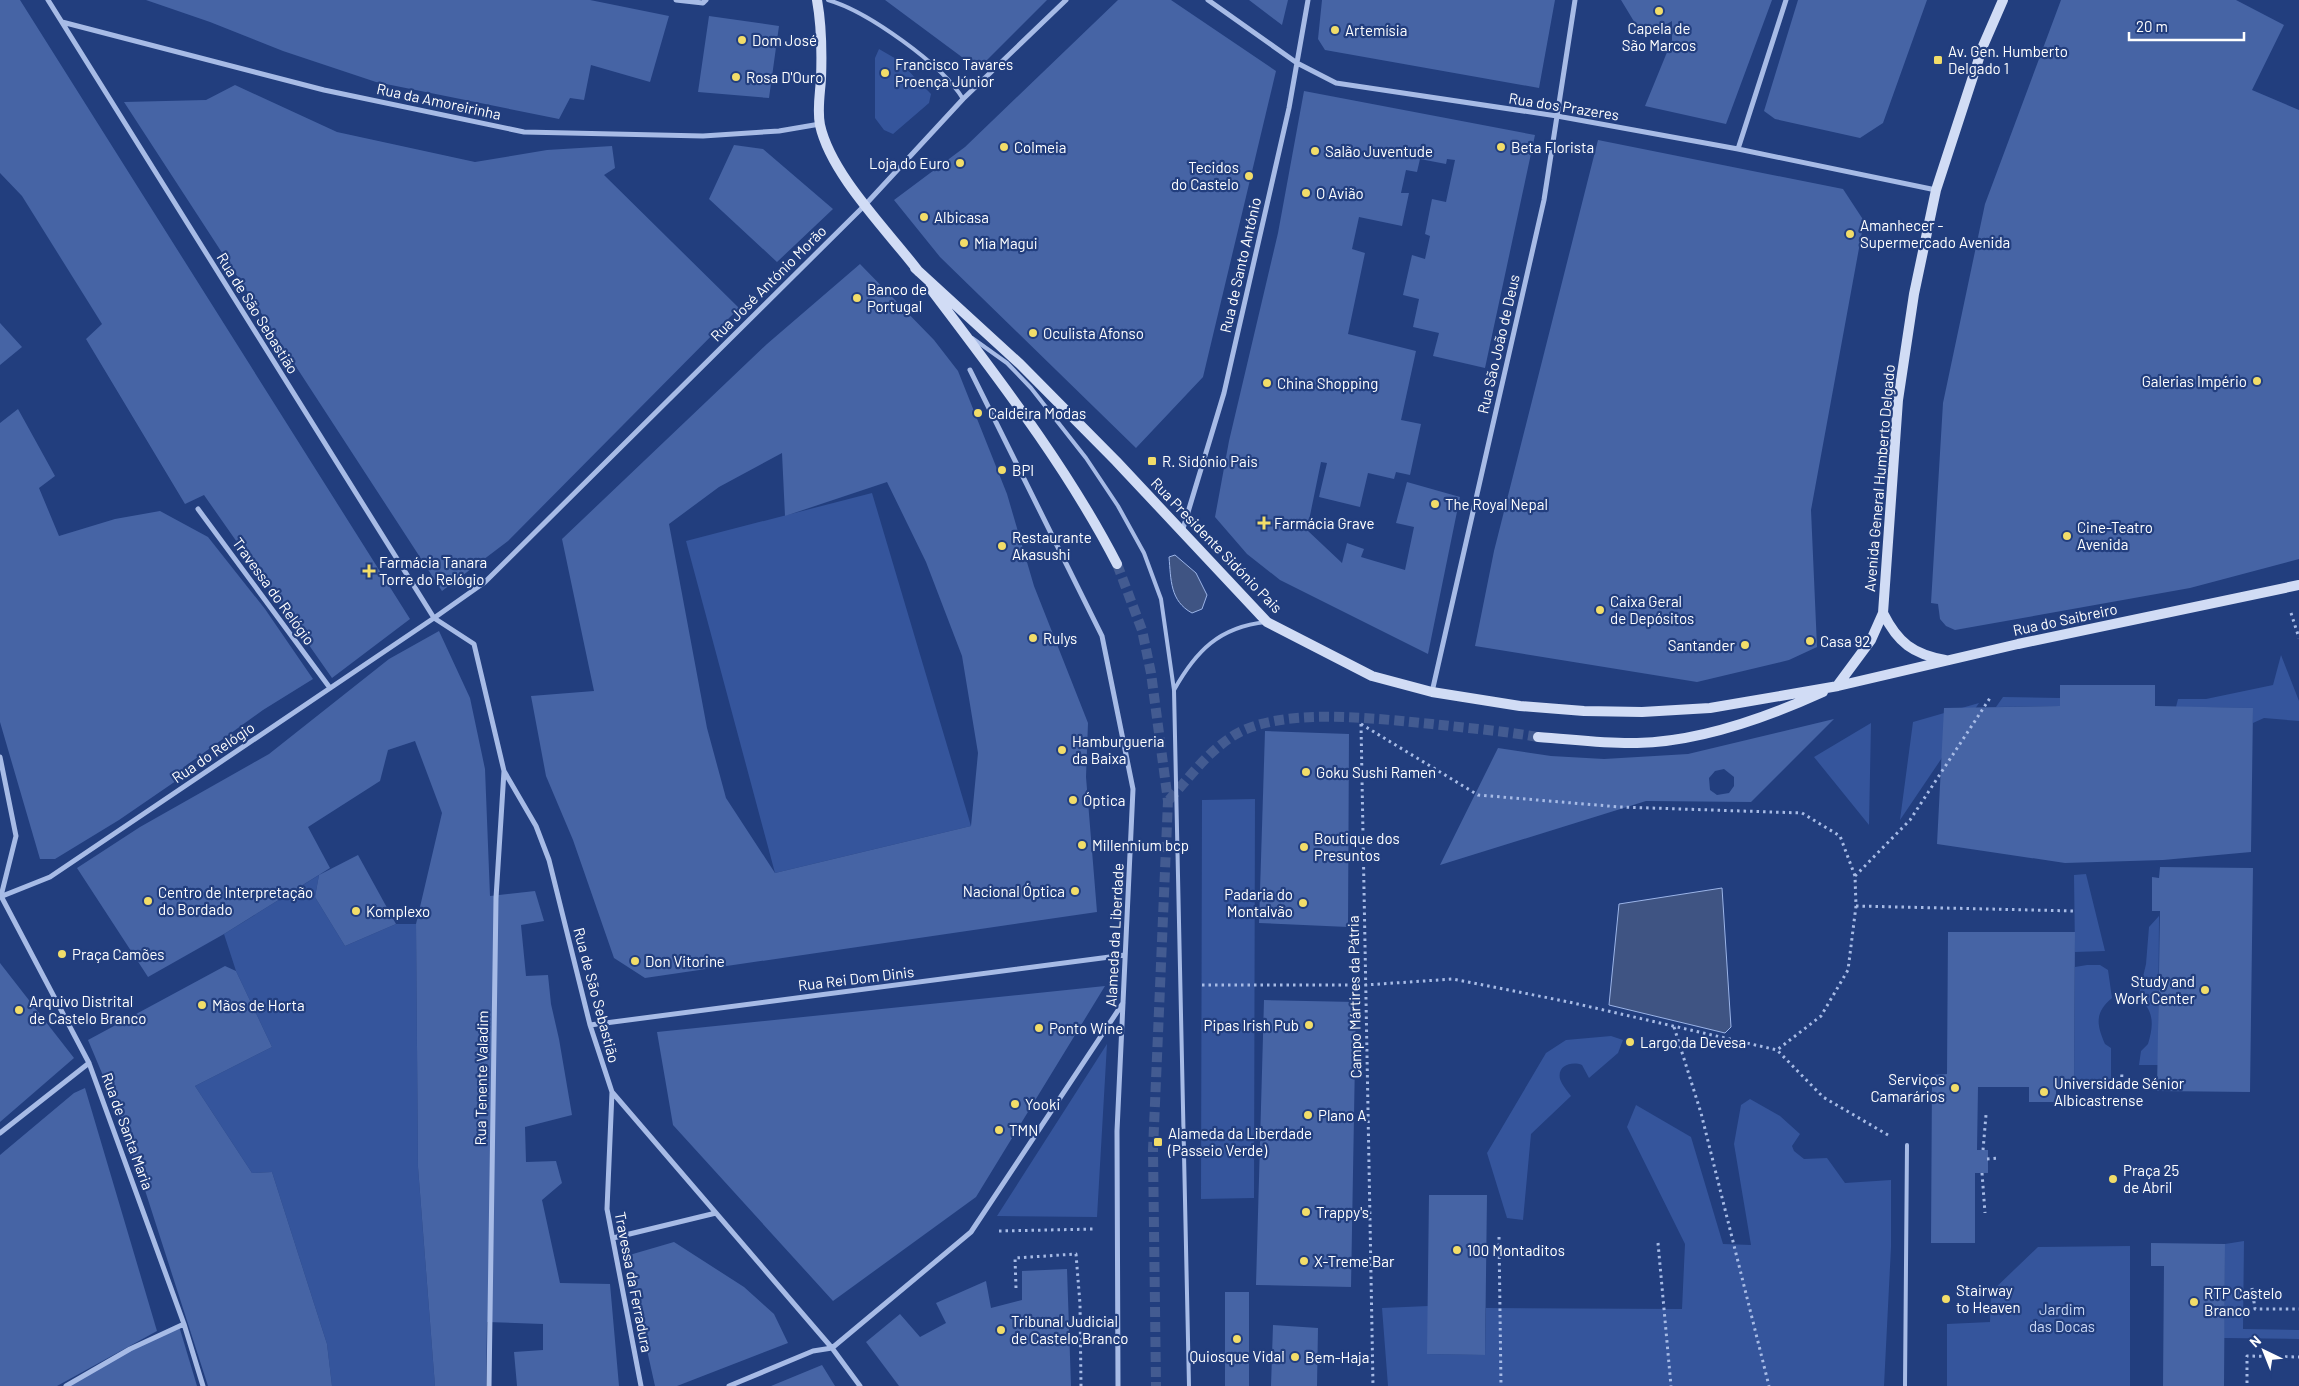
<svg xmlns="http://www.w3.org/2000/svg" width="2299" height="1386" font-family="Barlow,sans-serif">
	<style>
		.green { fill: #35559c }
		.water { fill: #3f5483; stroke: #9bb4e8 }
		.building { fill: #4664a5; fill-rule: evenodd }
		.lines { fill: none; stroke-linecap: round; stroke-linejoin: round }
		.secondary-tunnel { stroke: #435b91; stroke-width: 10; stroke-dasharray: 10 5; stroke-linecap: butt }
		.path { stroke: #a7bbe6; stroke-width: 3; stroke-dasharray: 2.5 4; stroke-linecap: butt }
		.lane { stroke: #a7bbe6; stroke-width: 4 }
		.street { stroke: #a7bbe6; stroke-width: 5 }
		.secondary { stroke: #d1dcf5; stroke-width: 10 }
		.poi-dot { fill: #f2dd69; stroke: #223e7e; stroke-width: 2 }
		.labels { text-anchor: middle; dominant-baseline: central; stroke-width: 4.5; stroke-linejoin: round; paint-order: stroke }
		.poi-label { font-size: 15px; fill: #fff; stroke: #223e7e; text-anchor: start }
		.street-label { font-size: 15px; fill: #fff; stroke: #223e7e }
		.park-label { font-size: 15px; fill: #cad8f5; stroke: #223e7e }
	</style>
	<rect width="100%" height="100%" fill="#223e7e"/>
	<!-- green -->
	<path class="green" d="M879 49 898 60 931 94 929 103 893 134 884 130 875 118V58Z
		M872 493 971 826 775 873 686 541Z
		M2281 655 2299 701V721L2264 718 2253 723V708L2176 707 2178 699H2206L2273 685Z
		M2003 697 2060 698V706L1996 707Z
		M1979 703 1900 820 1913 722Z
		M1871 723 1869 825 1814 757Z
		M1255 799 1254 1198 1201 1199 1202 800Z
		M2086 874 2105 951 2075 952 2074 875Z
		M319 875 315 897 345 946 396 924H416L418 1167 435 1386H332L327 1344 272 1172 252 1173 195 1086 272 1047 236 971 224 934Z
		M2159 916 2158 1065H2139L2141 1051 2148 1044C2152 1030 2155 1017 2145 1004 2142 1000 2139 1000 2139 994L2146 964 2149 927Z
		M2087 965H2100L2108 970 2112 998C2095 1012 2096 1024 2105 1044L2111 1048V1088H2074L2075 967Z
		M1611 1036 1623 1040 1618 1053 1589 1078 1582 1065C1572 1061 1557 1065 1560 1079 1562 1085 1568 1092 1571 1096L1531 1134 1523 1220 1507 1218 1487 1153 1546 1053 1566 1040Z
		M1107 1044 1097 1217 997 1216Z
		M1750 1099 1780 1116 1800 1134 1792 1146 1794 1151 1804 1159 1827 1158 1845 1183 1891 1180V1247L1884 1386H1388L1382 1308 1428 1306V1354L1485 1355 1486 1308 1682 1309 1685 1244 1627 1127 1636 1105 1691 1137 1723 1244 1751 1245 1734 1144 1741 1105Z
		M2244 1241 2243 1329 2299 1330V1339L2224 1338 2225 1244Z
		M2130 1246V1386H1947V1324L1990 1322 1991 1292 2038 1247Z"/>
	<!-- water -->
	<path class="water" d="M1175 555 1196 573 1207 595 1202 609 1192 613C1170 601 1171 580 1169 557Z
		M1722 888 1731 1027 1725 1033 1609 1005 1619 904Z"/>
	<!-- building -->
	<path class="building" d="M0 0H20L410 619 332 678 204 495 185 504 86 339 102 324 22 196 0 173Z
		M146 0H590L669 16 650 82 591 65 584 100 570 98 559 119 376 82 283 51 210 22Z
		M885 0H1047L978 69Z
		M1118 0H1171L1276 71 1203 377 1136 448 940 257 894 200 965 147Z
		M1249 0H1288L1282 25Z
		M1322 0H1555L1539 88 1325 50 1318 39Z
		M1621 0H1772L1726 124 1645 106 1672 40V21L1644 38Z
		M1798 0H1927L1883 123 1860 138 1775 119 1764 111Z
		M2061 0H2236L2284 25 2252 90 2299 110V559L2190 588 1955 630 1946 626 1940 619 1938 604 1931 603 1943 403 1985 204Z
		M709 16 779 26 769 98 698 92Z
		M235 85 337 132 475 162 547 150 612 146 615 168 604 175 739 308 508 541 442 591 124 102 206 100Z
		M1304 91 1535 135 1485 368 1433 356 1439 333 1413 327 1419 299 1403 295 1412 255 1425 259 1430 236 1425 234 1432 199 1446 202 1455 160 1447 159 1446 164 1420 159 1417 172 1406 170 1401 193H1409L1402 226 1359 217 1352 249 1365 253 1348 334 1416 351 1401 420 1421 424 1410 475 1396 472 1394 479 1368 473 1360 507 1319 497 1327 463 1321 462 1307 530 1342 563 1347 543 1364 549 1361 557 1405 570 1414 527 1396 523 1407 482 1460 497 1428 654 1280 580 1247 554 1215 517 1229 441 1278 233Z
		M1598 140 1843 189 1864 221 1811 510 1817 647 1789 660 1697 682 1475 646 1494 551Z
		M734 145 763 149 833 209 777 262 709 199Z
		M860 264 934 340 958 371 1007 494 1034 586 1088 723 1086 777 1097 912 645 978 614 958 573 840 546 776 531 696 594 691 562 539 767 344ZM782 453 785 516 887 482 926 562 962 656 978 753 971 826 775 873 726 798 707 728 669 524 719 487Z
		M0 323 22 347 0 365Z
		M18 409 55 476 39 488 59 536 115 519 160 511 208 537 265 609 313 679 263 710 184 767 189 772 119 820 55 859H40L0 722V423Z
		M439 631 470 698 485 769 490 896 535 891 544 921 521 925 526 976 548 975 551 1004 559 1039 572 1115 525 1127 526 1162 556 1161 562 1183 542 1200 560 1283 610 1284 619 1386H517L514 1352 543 1350V1324L487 1322 486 1386H435L418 1167 416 924 442 813 415 741 388 750 380 781 308 827 330 868 224 934 148 977 77 868 140 827 269 754 389 659Z
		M2060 685H2155V706L2253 708 2251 852 2163 860 2065 863 1937 844 1944 708 2060 706Z
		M1834 719 1751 802 1646 801 1440 865 1498 748 1551 756 1604 759 1688 754ZM1724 769 1734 777V786L1729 793 1717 795 1710 790 1709 778 1715 771Z
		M1265 731 1349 734 1348 927 1259 923Z
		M358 855 396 924 345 946 315 897 319 875Z
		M2160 867 2253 868 2250 1092 2157 1091 2160 911H2152V877L2159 878Z
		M1948 932H2075L2074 1088 2056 1089V1102H2029V1087H1978L1977 1150H1988V1173H1975V1243H1931L1932 1075 1947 1074Z
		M0 963 74 1058 0 1122Z
		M225 966 236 971 272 1047 195 1086 252 1173 272 1172 327 1344 332 1386H208L143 1184 112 1097 88 1040Z
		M1105 986 976 1197 833 1301 673 1125 657 1032Z
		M1264 1000 1356 1002 1351 1287 1256 1285Z
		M85 1088 157 1331 57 1386H0V1155L74 1093Z
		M1429 1195H1487L1485 1355 1427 1354Z
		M674 1242 744 1287 774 1314 788 1343 677 1386H655L626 1256Z
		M2151 1243 2225 1244 2224 1386H2163L2164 1266H2151Z
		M1067 1269 1071 1386H899L866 1342 900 1314 920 1337 946 1323 936 1303 986 1281 991 1308 1022 1300V1271Z
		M1225 1292H1249V1386H1225Z
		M1273 1325 1318 1328 1317 1386H1271Z
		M179 1326 197 1386H66L130 1349Z
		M822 1365 835 1386H771Z"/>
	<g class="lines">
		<!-- secondary-tunnel -->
		<path class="secondary-tunnel" d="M1117 564 1142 630 1151 673 1168 801 1153 1150 1156 1386
			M1169 800C1188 779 1206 754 1230 738 1276 705 1378 719 1432 724 1467 728 1503 731 1538 737"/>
		<!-- path -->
		<path class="path" d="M2291 613 2299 638
			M1361 724 1478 795 1620 807 1802 813 1840 836 1855 876 1856 906 1848 970 1821 1016 1777 1050
			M1361 724 1373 1386
			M1855 876 1910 820 1990 698
			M1856 906 2075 911
			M1202 985H1365L1453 979 1569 1002 1777 1050 1823 1097 1888 1135
			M1674 1027 1701 1113 1769 1386
			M2121 1090 2122 1072
			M1983 1150 1986 1115
			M1987 1159 1999 1158
			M1982 1173 1985 1213
			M999 1231 1095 1229
			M1499 1237 1501 1386
			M1658 1243 1671 1386
			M1016 1288 1015 1258 1076 1254 1080 1304 1081 1386
			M2252 1288 2255 1309H2299
			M2247 1383V1356L2299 1357"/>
		<!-- lane -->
		<path class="lane" d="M828 0C867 11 943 65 963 99
			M972 338 1007 363 1031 388 1086 458 1118 506 1144 553 1161 599 1174 690 1189 1386
			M1174 690C1196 651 1219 627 1266 622
			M1905 1386 1907 1145"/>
		<!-- street -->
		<path class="street" d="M48 0 434 618 485 582 865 205 963 99 1066 0
			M676 0 703 3 706 0
			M1208 0 1297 63 1336 83 1557 116 1738 149 1936 190
			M62 22 324 90 524 132 703 136 779 131 820 124
			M1738 149 1786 0
			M970 370 1102 636 1133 789 1117 1131 1118 1386
			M198 509 330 688
			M1182 532 1224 393 1289 108 1308 0
			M1432 692 1544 200 1575 0
			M0 757 16 836 1 896
			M1 896 89 1063 184 1324 203 1386
			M0 897 50 877 434 618 474 644 504 771 536 826 549 860 590 1025 612 1092 832 1348 860 1386
			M590 1025 1125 955
			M612 1092 607 1209 641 1386
			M0 1133 89 1063
			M613 1238 716 1213
			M66 1386 130 1349 184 1324
			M489 1386 496 898 504 771
			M729 1386 813 1351 832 1348 971 1232 1123 1003"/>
		<!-- secondary -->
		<path class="secondary" d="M817 0C822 27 822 52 821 79 820 94 817 110 820 125 831 175 888 231 919 272
			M915 268 1020 364 1116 461 1267 622 1372 676 1432 692 1520 706 1584 711 1642 712 1710 708 1838 686 2018 644 2299 585
			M930 288C997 377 1066 465 1117 564
			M1883 613C1898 643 1913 654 1945 660
			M1837 686 1871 640 1883 613 1898 400 1914 294 1936 190 1983 46 2003 0
			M1538 737C1570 739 1604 744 1637 743 1698 742 1768 717 1823 692"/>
	</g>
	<!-- markers -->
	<g class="poi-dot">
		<circle cx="1659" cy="11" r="5"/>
		<circle cx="1335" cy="30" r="5"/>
		<circle cx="742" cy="40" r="5"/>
		<rect x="1933" y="55" width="10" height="10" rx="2.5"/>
		<circle cx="885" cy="73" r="5"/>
		<circle cx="736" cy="77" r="5"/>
		<circle cx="1004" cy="147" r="5"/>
		<circle cx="1501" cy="147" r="5"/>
		<circle cx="1315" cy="151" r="5"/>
		<circle cx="960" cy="163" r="5"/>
		<circle cx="1249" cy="176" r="5"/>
		<circle cx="1306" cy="193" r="5"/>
		<circle cx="924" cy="217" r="5"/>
		<circle cx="1850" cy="234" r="5"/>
		<circle cx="964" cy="243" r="5"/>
		<circle cx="857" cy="298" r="5"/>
		<circle cx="1033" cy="333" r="5"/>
		<circle cx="2257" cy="381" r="5"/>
		<circle cx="1267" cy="383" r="5"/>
		<circle cx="978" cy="413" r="5"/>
		<rect x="1147" y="456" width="10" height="10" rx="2.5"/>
		<circle cx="1002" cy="470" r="5"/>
		<circle cx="1435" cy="504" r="5"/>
		<path d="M1261.5 515.5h5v5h5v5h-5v5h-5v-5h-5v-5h5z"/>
		<circle cx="2067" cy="536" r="5"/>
		<circle cx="1002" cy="546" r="5"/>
		<path d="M366.5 563.5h5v5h5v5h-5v5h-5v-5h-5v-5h5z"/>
		<circle cx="1600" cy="610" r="5"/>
		<circle cx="1033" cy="638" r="5"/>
		<circle cx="1810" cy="641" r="5"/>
		<circle cx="1745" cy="645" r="5"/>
		<circle cx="1062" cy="750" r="5"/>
		<circle cx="1306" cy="772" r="5"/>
		<circle cx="1073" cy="800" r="5"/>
		<circle cx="1082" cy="845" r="5"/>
		<circle cx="1304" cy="847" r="5"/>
		<circle cx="1075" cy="891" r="5"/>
		<circle cx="148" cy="901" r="5"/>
		<circle cx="1303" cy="903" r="5"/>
		<circle cx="356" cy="911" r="5"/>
		<circle cx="62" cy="954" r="5"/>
		<circle cx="635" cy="961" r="5"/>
		<circle cx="2205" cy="990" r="5"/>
		<circle cx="202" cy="1005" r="5"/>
		<circle cx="19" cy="1010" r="5"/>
		<circle cx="1309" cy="1025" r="5"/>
		<circle cx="1039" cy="1028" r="5"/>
		<circle cx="1630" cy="1042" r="5"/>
		<circle cx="1955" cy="1088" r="5"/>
		<circle cx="2044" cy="1092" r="5"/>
		<circle cx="1015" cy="1104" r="5"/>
		<circle cx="1308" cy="1115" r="5"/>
		<circle cx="999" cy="1130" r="5"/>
		<rect x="1153" y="1137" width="10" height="10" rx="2.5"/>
		<circle cx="2113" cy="1179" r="5"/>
		<circle cx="1306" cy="1212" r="5"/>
		<circle cx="1457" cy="1250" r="5"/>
		<circle cx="1304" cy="1261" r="5"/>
		<circle cx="1946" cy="1299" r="5"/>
		<circle cx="2194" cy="1302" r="5"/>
		<circle cx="1001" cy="1330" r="5"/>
		<circle cx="1237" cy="1339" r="5"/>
		<circle cx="1295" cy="1357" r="5"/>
	</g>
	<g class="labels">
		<!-- poi labels -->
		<g class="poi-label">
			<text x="1659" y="28" text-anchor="middle">Capela de<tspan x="1659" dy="17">São Marcos</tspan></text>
			<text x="1345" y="30">Artemísia</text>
			<text x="752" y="40">Dom José</text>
			<text x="1948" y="51">Av. Gen. Humberto<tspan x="1948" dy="17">Delgado 1</tspan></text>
			<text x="895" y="64">Francisco Tavares<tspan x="895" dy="17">Proença Júnior</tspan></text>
			<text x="746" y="77">Rosa D'Ouro</text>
			<text x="1014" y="147">Colmeia</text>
			<text x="1511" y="147">Beta Florista</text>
			<text x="1325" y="151">Salão Juventude</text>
			<text x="950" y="163" text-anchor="end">Loja do Euro</text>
			<text x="1239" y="167" text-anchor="end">Tecidos<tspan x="1239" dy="17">do Castelo</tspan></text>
			<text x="1316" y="193">O Avião</text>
			<text x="934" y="217">Albicasa</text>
			<text x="1860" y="225">Amanhecer -<tspan x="1860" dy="17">Supermercado Avenida</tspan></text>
			<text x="974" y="243">Mia Magui</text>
			<text x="867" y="289">Banco de<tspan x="867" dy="17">Portugal</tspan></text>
			<text x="1043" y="333">Oculista Afonso</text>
			<text x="2247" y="381" text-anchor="end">Galerias Império</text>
			<text x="1277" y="383">China Shopping</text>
			<text x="988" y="413">Caldeira Modas</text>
			<text x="1162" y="461">R. Sidónio Pais</text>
			<text x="1012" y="470">BPI</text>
			<text x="1445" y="504">The Royal Nepal</text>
			<text x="1274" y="523">Farmácia Grave</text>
			<text x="2077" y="527">Cine-Teatro<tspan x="2077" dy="17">Avenida</tspan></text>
			<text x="1012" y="537">Restaurante<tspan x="1012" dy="17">Akasushi</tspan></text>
			<text x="379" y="562">Farmácia Tanara<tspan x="379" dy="17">Torre do Relógio</tspan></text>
			<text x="1610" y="601">Caixa Geral<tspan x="1610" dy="17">de Depósitos</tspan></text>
			<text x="1043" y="638">Rulys</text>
			<text x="1820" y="641">Casa 92</text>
			<text x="1735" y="645" text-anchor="end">Santander</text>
			<text x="1072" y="741">Hamburgueria<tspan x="1072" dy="17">da Baixa</tspan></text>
			<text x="1316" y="772">Goku Sushi Ramen</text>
			<text x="1083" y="800">Óptica</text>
			<text x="1314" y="838">Boutique dos<tspan x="1314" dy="17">Presuntos</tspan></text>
			<text x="1092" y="845">Millennium bcp</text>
			<text x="1065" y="891" text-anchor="end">Nacional Óptica</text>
			<text x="158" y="892">Centro de Interpretação<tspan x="158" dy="17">do Bordado</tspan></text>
			<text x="1293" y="894" text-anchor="end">Padaria do<tspan x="1293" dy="17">Montalvão</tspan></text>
			<text x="366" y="911">Komplexo</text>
			<text x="72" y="954">Praça Camões</text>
			<text x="645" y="961">Don Vitorine</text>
			<text x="2195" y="981" text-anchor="end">Study and<tspan x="2195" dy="17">Work Center</tspan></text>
			<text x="29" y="1001">Arquivo Distrital<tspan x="29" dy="17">de Castelo Branco</tspan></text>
			<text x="212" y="1005">Mãos de Horta</text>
			<text x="1299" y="1025" text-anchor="end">Pipas Irish Pub</text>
			<text x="1049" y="1028">Ponto Wine</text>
			<text x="1640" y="1042">Largo da Devesa</text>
			<text x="1945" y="1079" text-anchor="end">Serviços<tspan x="1945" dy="17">Camarários</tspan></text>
			<text x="2054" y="1083">Universidade Sénior<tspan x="2054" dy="17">Albicastrense</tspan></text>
			<text x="1025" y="1104">Yooki</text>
			<text x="1318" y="1115">Plano A</text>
			<text x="1009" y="1130">TMN</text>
			<text x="1168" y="1133">Alameda da Liberdade<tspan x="1168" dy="17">(Passeio Verde)</tspan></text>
			<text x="2123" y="1170">Praça 25<tspan x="2123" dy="17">de Abril</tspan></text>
			<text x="1316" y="1212">Trappy's</text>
			<text x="1467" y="1250">100 Montaditos</text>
			<text x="1314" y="1261">X-Treme Bar</text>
			<text x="1956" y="1290">Stairway<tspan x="1956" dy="17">to Heaven</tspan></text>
			<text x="2204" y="1293">RTP Castelo<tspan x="2204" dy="17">Branco</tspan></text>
			<text x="1011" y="1321">Tribunal Judicial<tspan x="1011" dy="17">de Castelo Branco</tspan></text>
			<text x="1237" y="1356" text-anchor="middle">Quiosque Vidal</text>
			<text x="1305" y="1357">Bem-Haja</text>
		</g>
		<!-- street labels -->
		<g class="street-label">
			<text transform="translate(439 101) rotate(12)">Rua da Amoreirinha</text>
			<text transform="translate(1564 106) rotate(9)">Rua dos Prazeres</text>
			<text transform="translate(1240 265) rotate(-77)">Rua de Santo António</text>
			<text transform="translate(768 283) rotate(-45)">Rua José António Morão</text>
			<text transform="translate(258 313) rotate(58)">Rua de São Sebastião</text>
			<text transform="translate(1498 344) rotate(-77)">Rua São João de Deus</text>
			<text transform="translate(1879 478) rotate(-85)">Avenida General Humberto Delgado</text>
			<text transform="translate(1217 545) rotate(46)">Rua Presidente Sidónio Pais</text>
			<text transform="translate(274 591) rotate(54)">Travessa do Relógio</text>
			<text transform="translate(2065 619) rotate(-12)">Rua do Saibreiro</text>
			<text transform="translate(213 752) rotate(-34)">Rua do Relógio</text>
			<text transform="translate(1114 935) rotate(-87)">Alameda da Liberdade</text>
			<text transform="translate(856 978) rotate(-7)">Rua Rei Dom Dinis</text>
			<text transform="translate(597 995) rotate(75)">Rua de São Sebastião</text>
			<text transform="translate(1354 997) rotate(-91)">Campo Mártires da Pátria</text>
			<text transform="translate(481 1078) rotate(-89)">Rua Tenente Valadim</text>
			<text transform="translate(128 1131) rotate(70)">Rua de Santa Maria</text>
			<text transform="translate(634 1282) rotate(79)">Travessa da Ferradura</text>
		</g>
		<!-- park labels -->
		<g class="park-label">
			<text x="2062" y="1309">Jardim<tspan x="2062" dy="17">das Docas</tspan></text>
		</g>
	</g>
	<!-- north arrow -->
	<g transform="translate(2264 1351) rotate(317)" stroke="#223e7e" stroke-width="4" paint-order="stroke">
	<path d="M0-4L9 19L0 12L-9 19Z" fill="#ffffff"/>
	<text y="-8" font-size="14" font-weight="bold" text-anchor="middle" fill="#ffffff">N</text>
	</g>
	<!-- scale -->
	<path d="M2129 32v8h115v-8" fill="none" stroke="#ffffff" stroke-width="2.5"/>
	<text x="2136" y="32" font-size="15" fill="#ffffff" stroke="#223e7e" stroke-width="4" paint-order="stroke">20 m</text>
</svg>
